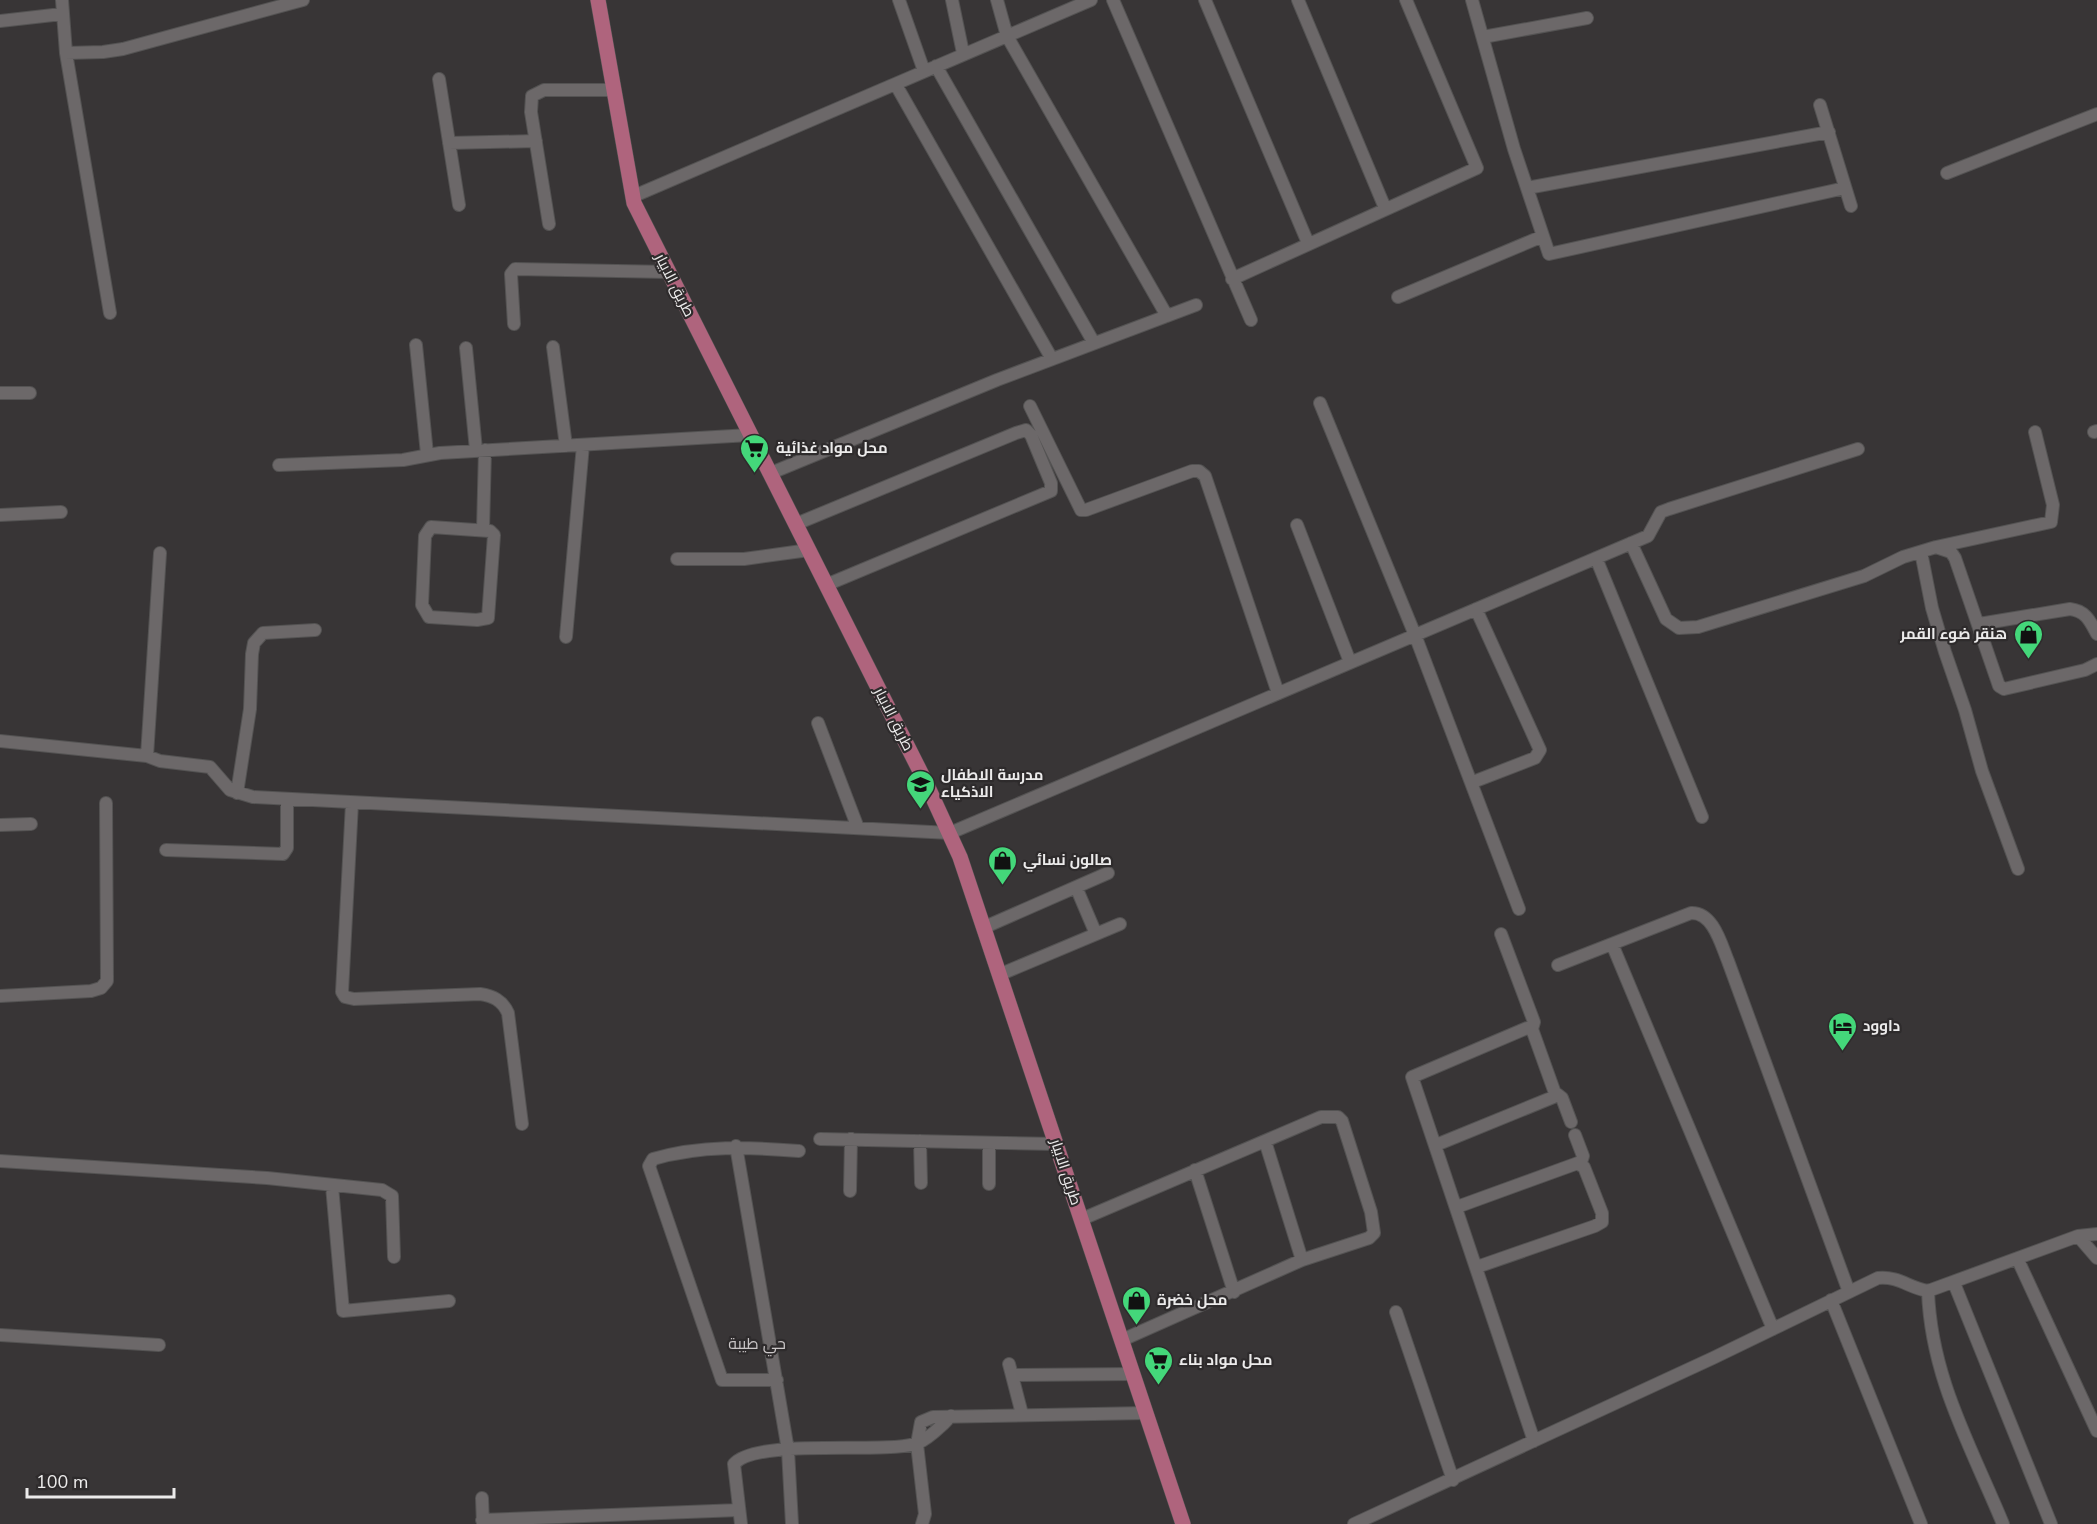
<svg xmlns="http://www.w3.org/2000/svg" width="2097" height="1524" font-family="'Nunito Sans',Cairo,sans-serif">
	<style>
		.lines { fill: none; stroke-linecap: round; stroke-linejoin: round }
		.minor-casing { stroke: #545353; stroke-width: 14 }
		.major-casing { stroke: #545353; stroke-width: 16 }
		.minor { stroke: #6c6869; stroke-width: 12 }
		.major { stroke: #af647d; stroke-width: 15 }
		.labels { text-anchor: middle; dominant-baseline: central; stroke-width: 4.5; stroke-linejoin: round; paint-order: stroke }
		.street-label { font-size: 15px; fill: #ecebeb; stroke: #2e2b2c }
		.poi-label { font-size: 15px; font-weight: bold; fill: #ecebeb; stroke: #2e2b2c; text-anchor: start }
		.neighbourhood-label { font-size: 16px; fill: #c9c5c6; stroke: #2e2b2c }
	</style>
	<rect width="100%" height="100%" fill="#383536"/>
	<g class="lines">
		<defs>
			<path id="minor" d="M62 0 66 53 110 313
				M899 0 924 71
				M952 0 963 53
				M997 0 1007 36 1167 316
				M1113 0 1251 320
				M1205 0 1308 243
				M1298 0 1385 208
				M1472 0 1514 149 1549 254 1845 188
				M0 21 62 14
				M1483 37 1587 18
				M66 53 103 52 123 49 303 0
				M936 66 1094 343
				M439 79 459 205
				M896 85 1052 359
				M1820 105 1851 206
				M449 143 536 141
				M1947 173 2097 114
				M1527 188 1829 132
				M634 196 1091 0
				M549 224 531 112 532 96 544 90H613
				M1232 279 1477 168 1406 0
				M1398 297 1543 236
				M514 324 511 274 515 269 668 272
				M416 345 427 454
				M553 347 566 446
				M466 348 476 450
				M0 393H30
				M1320 403 1415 635 1519 909
				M1030 406 1081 510H1086L1192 471H1199L1205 476 1278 693
				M2094 432 2097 431
				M279 465 403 460 440 453 750 435
				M771 473 997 380 1196 305
				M0 515 61 512
				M796 524 1016 433 1026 430 1031 435 1051 483V491L826 585
				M1297 525 1350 662
				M431 527 490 531 494 535 488 618 477 620 429 617 422 605 425 536Z
				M483 530 485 450
				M1631 543 1666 619 1679 628 1698 627 1864 576 1903 557 1936 547 2051 522 2053 505 2035 432
				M1936 547 1951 552 1955 558 1999 686 2004 689 2085 670 2097 664
				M1921 552 1932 608 1945 652 1965 710 1982 771 2018 869
				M1596 558 1702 817
				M677 559H744L809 550
				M1979 624 2070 609C2086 611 2090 621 2097 634
				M566 637 583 445
				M818 723 858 828
				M0 741 147 756 160 761 210 767 230 790 253 797 950 833 1648 536 1661 512 1669 509 1858 449
				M147 756 160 553
				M1473 782 1535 758 1540 750 1476 609
				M237 793 250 709 252 654 254 643 263 633 315 630
				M352 803 342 992 345 997 354 999 480 994C493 996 502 1000 508 1013L522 1124
				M0 825 31 824
				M166 850 283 854 287 848V799
				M1076 887 1096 934
				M985 927 1108 873
				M1501 934 1534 1022 1532 1029
				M1612 944 1773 1329
				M1558 965 1691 913C1713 912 1721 944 1728 961L1849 1292
				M1001 974 1120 924
				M0 996 91 991 101 988 107 981 106 803
				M1557 1094 1562 1098 1571 1122
				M1575 1135 1583 1156 1580 1165
				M820 1139 1057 1144
				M920 1141 921 1183
				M1265 1141 1302 1260
				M1436 1145 1556 1096 1532 1029 1527 1028 1412 1077 1534 1441
				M736 1146 788 1450 792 1524
				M0 1161 267 1178 382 1190 392 1196 394 1257
				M1195 1170 1234 1292
				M989 1184V1143
				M332 1186 343 1311 449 1301
				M850 1191 851 1139
				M1457 1207 1578 1163 1584 1167 1602 1213V1222L1595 1226 1477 1267
				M1082 1219 1321 1117H1338L1342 1121 1371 1212 1374 1233 1369 1238 1302 1260 1122 1340
				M2078 1236 2097 1258
				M2018 1260 2097 1431
				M1954 1283 2051 1524
				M1928 1291C1931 1378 1971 1446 2003 1524
				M1831 1300 1921 1524
				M1396 1312 1453 1480
				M0 1335 159 1345
				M1009 1364 1022 1414
				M1014 1375 1133 1374
				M777 1380H722L649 1166 653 1159C701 1145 750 1147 799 1151
				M482 1498 483 1524
				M482 1520 739 1510
				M741 1524 734 1464C756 1438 879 1454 915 1444 925 1442 944 1424 951 1416
				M922 1524 925 1514 917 1444 921 1422 933 1417 1146 1413
				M1354 1524 1713 1358 1878 1278C1899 1276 1909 1288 1928 1291L2078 1236 2097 1234"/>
			<path id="major" d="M598 0 634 203 927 785 960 857 1183 1524"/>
		</defs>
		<!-- minor casing -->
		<use href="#minor" class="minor-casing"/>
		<!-- major casing -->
		<use href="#major" class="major-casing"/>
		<!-- minor -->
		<use href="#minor" class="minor"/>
		<!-- major -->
		<use href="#major" class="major"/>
	</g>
	<!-- icons -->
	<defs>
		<symbol id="supermarket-pin" viewBox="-11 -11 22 30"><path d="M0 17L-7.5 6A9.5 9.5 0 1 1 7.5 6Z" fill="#44d77a" stroke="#2e2b2c"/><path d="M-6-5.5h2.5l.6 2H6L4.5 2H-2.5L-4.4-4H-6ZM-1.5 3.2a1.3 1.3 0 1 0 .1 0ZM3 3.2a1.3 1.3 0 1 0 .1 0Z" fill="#111"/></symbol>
		<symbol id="shop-pin" viewBox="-11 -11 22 30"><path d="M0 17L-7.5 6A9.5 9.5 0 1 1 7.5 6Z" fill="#44d77a" stroke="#2e2b2c"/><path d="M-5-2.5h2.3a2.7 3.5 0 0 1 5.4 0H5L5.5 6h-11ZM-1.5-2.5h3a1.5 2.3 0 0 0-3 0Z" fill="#111"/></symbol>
		<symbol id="school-pin" viewBox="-11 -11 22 30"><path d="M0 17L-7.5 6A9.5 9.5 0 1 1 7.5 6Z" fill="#44d77a" stroke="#2e2b2c"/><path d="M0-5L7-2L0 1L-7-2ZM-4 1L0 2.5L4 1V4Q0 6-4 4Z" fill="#111"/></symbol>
		<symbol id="hotel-pin" viewBox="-11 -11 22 30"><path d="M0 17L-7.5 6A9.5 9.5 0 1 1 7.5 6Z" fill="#44d77a" stroke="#2e2b2c"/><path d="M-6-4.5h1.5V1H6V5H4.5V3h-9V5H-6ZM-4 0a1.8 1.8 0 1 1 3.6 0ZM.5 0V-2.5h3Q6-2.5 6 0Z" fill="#111"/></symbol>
	</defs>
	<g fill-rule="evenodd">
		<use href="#supermarket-pin" x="738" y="432" width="33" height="45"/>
		<use href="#shop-pin" x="2012" y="618" width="33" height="45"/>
		<use href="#school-pin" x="904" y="768" width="33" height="45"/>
		<use href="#shop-pin" x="986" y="844" width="33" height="45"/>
		<use href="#hotel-pin" x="1826" y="1010" width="33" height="45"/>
		<use href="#shop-pin" x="1120" y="1284" width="33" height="45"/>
		<use href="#supermarket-pin" x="1142" y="1344" width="33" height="45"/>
	</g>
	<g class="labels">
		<!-- street labels -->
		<g class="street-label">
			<text transform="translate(675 285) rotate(63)">طريق الابيار</text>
			<text transform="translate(894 719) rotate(63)">طريق الابيار</text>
			<text transform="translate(1066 1172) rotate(72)">طريق الابيار</text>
		</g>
		<!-- poi labels -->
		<g class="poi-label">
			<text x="776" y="448">محل مواد غذائية</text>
			<text x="2007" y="634" text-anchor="end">هنقر ضوء القمر</text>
			<text x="941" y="775">مدرسة الاطفال<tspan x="941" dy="17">الاذكياء</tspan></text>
			<text x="1023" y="860">صالون نسائي</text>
			<text x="1863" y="1026">داوود</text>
			<text x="1157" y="1300">محل خضرة</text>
			<text x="1179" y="1360">محل مواد بناء</text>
		</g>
		<!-- neighbourhood labels -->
		<g class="neighbourhood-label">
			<text x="757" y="1344">حي طيبة</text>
		</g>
	</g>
	<!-- scale -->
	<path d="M27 1488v9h147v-9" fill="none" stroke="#ecebeb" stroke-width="3"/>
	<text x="36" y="1488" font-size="18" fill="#ecebeb" stroke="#2e2b2c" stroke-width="4.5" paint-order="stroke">100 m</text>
</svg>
